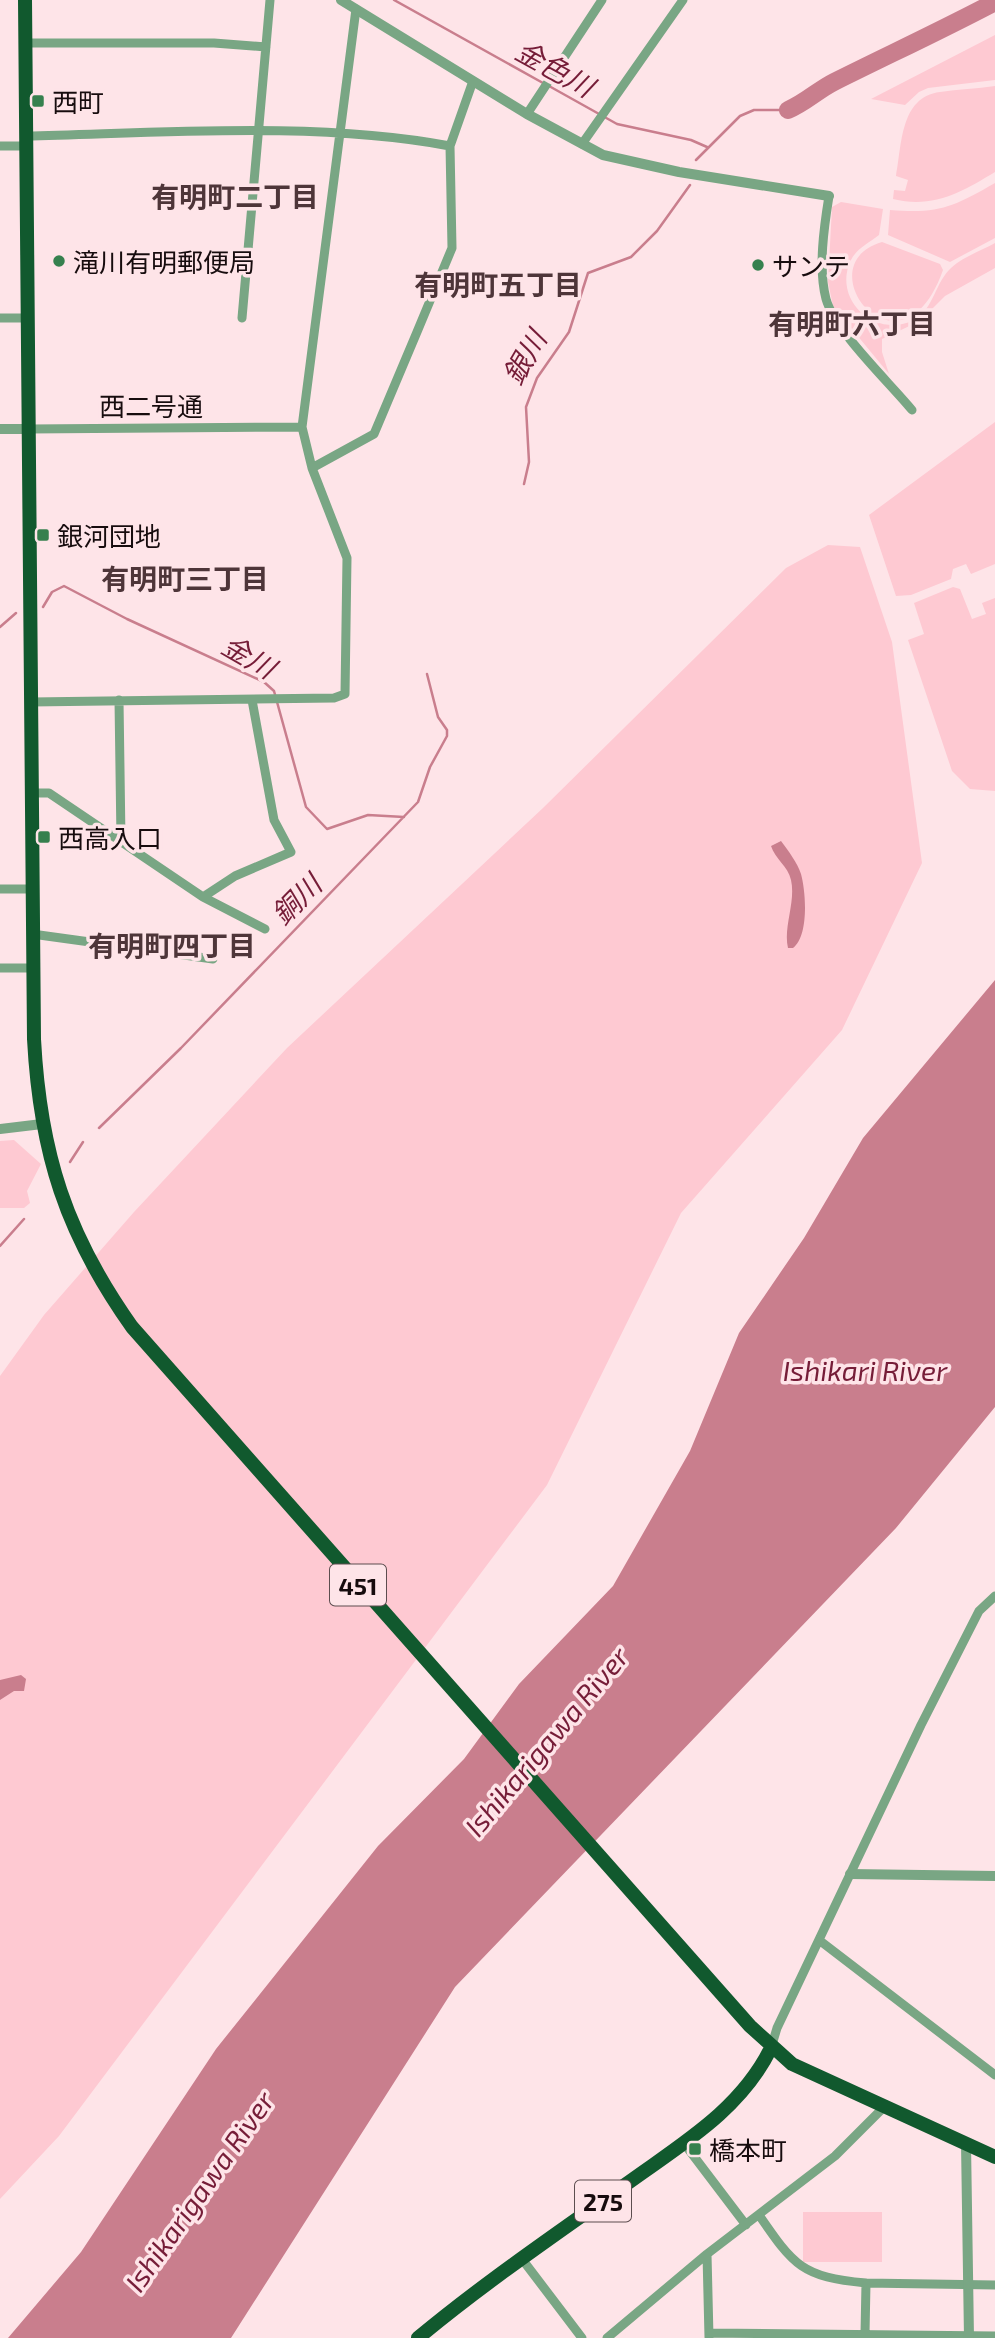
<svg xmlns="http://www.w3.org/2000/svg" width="995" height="2338" font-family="'Exo 2','Noto Sans JP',sans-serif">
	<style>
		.green { fill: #fec9d2 }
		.water { fill: #c97e8d }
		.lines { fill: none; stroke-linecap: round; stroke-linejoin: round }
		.stream { stroke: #c97e8d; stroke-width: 2.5 }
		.river { stroke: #c97e8d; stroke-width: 18 }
		.minor { stroke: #79a684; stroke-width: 9 }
		.tertiary { stroke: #79a684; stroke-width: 10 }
		.trunk { stroke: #11592e; stroke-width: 14 }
		.poi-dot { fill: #36804e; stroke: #fee4e8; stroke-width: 2.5 }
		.labels { text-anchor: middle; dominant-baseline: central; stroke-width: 7; stroke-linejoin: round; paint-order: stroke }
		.shield { fill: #fee4e8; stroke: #5c4d4f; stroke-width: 2 }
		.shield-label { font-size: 24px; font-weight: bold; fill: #170c0e }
		.poi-label { font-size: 26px; fill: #170c0e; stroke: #fee4e8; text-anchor: start }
		.street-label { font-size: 26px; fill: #170c0e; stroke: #fee4e8 }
		.water-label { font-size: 28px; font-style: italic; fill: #761d38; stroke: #fee4e8 }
		.neighbourhood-label { font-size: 28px; font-weight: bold; fill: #4e3539; stroke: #fee4e8 }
	</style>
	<rect width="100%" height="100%" fill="#fee4e8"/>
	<!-- green -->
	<path class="green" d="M995 35V80L928 88 919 92 905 105 871 99Z
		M995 86V172C962 192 933 209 893 199L894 190 905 191 908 180 896 176C902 145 900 97 940 92 958 89 977 89 995 86Z
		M995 183V238L950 262 888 235 890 210C939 214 953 207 995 183Z
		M841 202 883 209 879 235C869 243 857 248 851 260 832 299 874 338 912 321 933 311 934 286 949 270 960 258 981 251 995 243V268L945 296 920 321 882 339V352L889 374 833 306 828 282 832 207Z
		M882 242 940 264 943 270C901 389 803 265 882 242Z
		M995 422V564L971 574 966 564 953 569 951 579 911 595 896 596 869 515Z
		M828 545 860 547 892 642 922 863 842 1030 681 1213 547 1485 59 2136 0 2199V1376L44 1315 134 1212 287 1048 543 808 786 568Z
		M953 587 960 589 972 619 986 614 982 603 995 598V791L970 789 952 771 908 640 924 634 914 603Z
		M14 1140 41 1164 27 1191 30 1203 24 1208H0V1141Z
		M803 2212H882V2262H803Z"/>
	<!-- water -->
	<path class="water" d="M781 841C789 852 797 862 801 874 806 892 809 936 793 948H788C783 927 796 902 791 880 788 866 775 859 771 846Z
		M995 980V1407L896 1528 455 1987 231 2338H8L81 2252 216 2049 378 1846 464 1759 519 1684 613 1586 690 1451 739 1333 804 1238 863 1138Z
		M21 1675 26 1679 24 1691H14L0 1700V1680Z"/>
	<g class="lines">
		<!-- stream -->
		<path class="stream" d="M394 0 543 83
			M549 86 617 124 691 140 707 147
			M696 160 740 116 754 110H788
			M524 484 529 462 526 407 537 378 569 332 588 273 631 257 657 231 690 185
			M43 607 52 592 64 586 127 619 264 682 274 691 306 807 327 829 368 815 404 817
			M0 627 16 613
			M99 1128 181 1048 418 802 430 767 447 736V730L438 717 427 674
			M70 1162 83 1142
			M0 1246 24 1219"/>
		<!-- river -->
		<path class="river" d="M788 110C805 103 818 90 834 82 888 55 942 30 995 2"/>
		<!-- minor -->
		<path class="minor" d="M26 43H214L266 47
			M527 114 602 0
			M26 136C161 133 318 121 450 146
			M582 144 683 0
			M0 146H27
			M829 196C824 227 818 268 826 299 835 331 889 382 912 410
			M0 318H28
			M242 318 270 0
			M29 429 302 427
			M312 468 374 434 417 332 452 248 450 146 473 81
			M119 700 121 840
			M31 702 334 698 345 694 347 558 312 468 302 427 356 9
			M31 793H49L203 897 265 929
			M0 889H32
			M203 897 235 876 291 852 274 820 252 700
			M32 934 213 959
			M0 968H33
			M819 1940 995 2075
			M771 2048 777 2028 921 1725 979 1611 995 1596
			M683 2142 746 2225
			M759 2215C794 2266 802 2277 866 2283
			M707 2254 709 2337
			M522 2259 582 2338
			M709 2333 995 2336
			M865 2334 866 2283 995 2285
			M607 2338 707 2254 835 2156 886 2105"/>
		<!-- tertiary -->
		<path class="tertiary" d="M341 0 527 114 603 155 679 172 829 196
			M0 429H29
			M0 1129 42 1124
			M850 1874 995 1876
			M966 2143 969 2338"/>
		<!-- trunk -->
		<path class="trunk" d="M25 0 34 1039C40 1153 66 1234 132 1327L750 2026 792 2064 995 2157
			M418 2338C484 2283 555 2235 625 2185 680 2145 740 2111 771 2048"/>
	</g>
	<!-- markers -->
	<g class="poi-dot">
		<rect x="31" y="94" width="14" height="14" rx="3.5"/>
		<circle cx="59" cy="261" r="7"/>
		<circle cx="758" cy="265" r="7"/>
		<rect x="36" y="528" width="14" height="14" rx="3.5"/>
		<rect x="37" y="830" width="14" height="14" rx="3.5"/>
		<rect x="688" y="2142" width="14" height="14" rx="3.5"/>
	</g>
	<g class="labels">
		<!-- shield labels -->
		<g class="shield">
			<rect x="330" y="1564.5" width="56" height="41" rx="5"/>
			<rect x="575" y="2180.5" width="56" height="41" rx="5"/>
		</g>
		<g class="shield-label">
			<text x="358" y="1585">451</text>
			<text x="603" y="2201">275</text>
		</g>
		<!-- poi labels -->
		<g class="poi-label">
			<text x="52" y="101">西町</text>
			<text x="73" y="261">滝川有明郵便局</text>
			<text x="772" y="265">サンテ</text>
			<text x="57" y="535">銀河団地</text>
			<text x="58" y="837">西高入口</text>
			<text x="709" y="2149">橋本町</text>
		</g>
		<!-- street labels -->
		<g class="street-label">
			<text x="151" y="405">西二号通</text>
		</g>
		<!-- water labels -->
		<g class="water-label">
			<text transform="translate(555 68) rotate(29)">金色川</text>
			<text transform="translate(524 357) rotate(-60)">銀川</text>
			<text transform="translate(249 656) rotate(30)">金川</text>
			<text transform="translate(296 899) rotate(-45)">銅川</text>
			<text x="865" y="1370">Ishikari River</text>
			<text transform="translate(546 1741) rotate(-50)">Ishikarigawa River</text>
			<text transform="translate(199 2191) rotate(-55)">Ishikarigawa River</text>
		</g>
		<!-- neighbourhood labels -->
		<g class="neighbourhood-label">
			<text x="235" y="196">有明町二丁目</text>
			<text x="498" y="284">有明町五丁目</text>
			<text x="852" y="323">有明町六丁目</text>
			<text x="185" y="578">有明町三丁目</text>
			<text x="172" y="945">有明町四丁目</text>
		</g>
	</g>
</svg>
